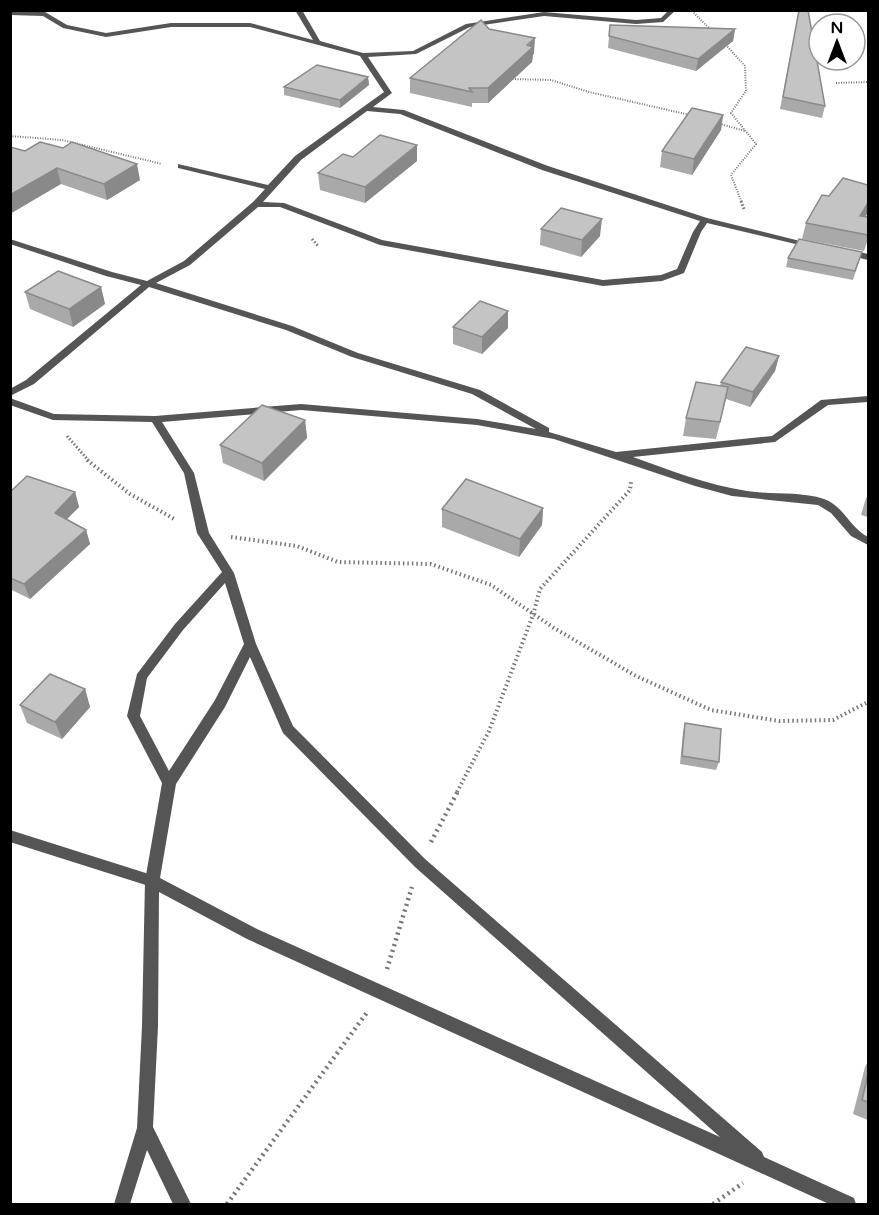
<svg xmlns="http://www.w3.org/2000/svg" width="879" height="1215" font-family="'Varela Round',sans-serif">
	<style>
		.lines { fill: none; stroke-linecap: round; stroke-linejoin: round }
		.path-far3 { stroke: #777; stroke-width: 2; stroke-dasharray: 1 1.5; stroke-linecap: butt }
		.path-far2 { stroke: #777; stroke-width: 3; stroke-dasharray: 1.5 2; stroke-linecap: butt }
		.path-far1 { stroke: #777; stroke-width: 4; stroke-dasharray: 1.5 3; stroke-linecap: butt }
		.path { stroke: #777; stroke-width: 4.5; stroke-dasharray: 2 4; stroke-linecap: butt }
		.service { fill: #555; fill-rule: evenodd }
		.minor { fill: #555; fill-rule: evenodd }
		.wall { fill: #a9a9a9 }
		.shaded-wall { fill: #898989 }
		.building { fill: #c4c4c4; stroke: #898989; stroke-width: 1.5 }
	</style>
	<rect width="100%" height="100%" fill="#fff"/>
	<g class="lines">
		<!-- path-far3 -->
		<path class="path-far3" d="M692 11 712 31
			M724 43 745 66 746 91 731 113 756 144 731 175 742 203
			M510 79 551 80 589 92 690 115
			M836 83 868 82
			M717 123 745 131
			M10 136 62 140 162 164"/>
		<!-- path-far2 -->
		<path class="path-far2" d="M741 201 744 209
			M312 239 318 246
			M67 436 89 461"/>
		<!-- path-far1 -->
		<path class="path-far1" d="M87 460 130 494 176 520
			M231 537 297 546 338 562 431 564 491 585 554 628 636 676 711 710 779 721 833 720 868 702
			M457 792 489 731 533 615 540 589 630 490 631 482"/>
		<!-- path -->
		<path class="path" d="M431 842 458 791
			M387 969 412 887
			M227 1204 368 1011
			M713 1204 743 1183"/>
		<!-- service -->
		<path class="service" d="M10 830 152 875 157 876 159 881 157 886 152 887 10 842Z"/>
		<!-- minor -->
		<path class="minor" d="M295 10H302L320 41 363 53 413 51 466 24 544 12 636 20 661 18 669 10H676L663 22 636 24 544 16 470 27 416 54 368 57 392 93 373 107 404 110 548 166 707 218 816 245 812 248 707 223 701 232 684 273 662 281 603 286 380 245 280 207H258L190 265 156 283 292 326 358 353 480 390 549 428V432L616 452 772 436 821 400 868 396V402L828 405 775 442 633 457C670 470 707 485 747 491 772 495 799 491 824 499 844 506 850 528 868 537V545L851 536 831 513 818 505 732 496 695 486 554 439 477 425 301 410 162 422 194 473 209 533 234 573 256 644 293 726 425 859 762 1152 764 1157 854 1198 856 1204H829L247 939 159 892 158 1026 153 1127 191 1204H173L147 1150 130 1204H114L137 1128 142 1026 145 881 162 783 127 716 137 674 175 624 222 572 197 533 184 473 152 422 53 420 10 405V398L54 414 155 416 301 404 477 419 536 429 472 394 352 357 286 330 149 287 34 384 10 396V389L26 380 141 285 106 276 10 244V239L112 272 147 281 184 261 253 202 265 189 178 168V164L268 185 295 156 384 92 360 56 250 27H171L106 37 63 28 43 16 10 15V11L45 12 67 25 106 33 171 23H250L313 40ZM367 111 400 114 542 170 700 221 693 232 677 269 661 275 603 280 382 240 284 203 263 202 301 160ZM225 583 244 644 215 700 169 771 140 716 147 678 183 630ZM250 657 283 733 415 867 720 1137 257 929 160 878 176 784 225 707Z
			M847 249 868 254V260L844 254 843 252Z"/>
	</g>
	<!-- wall -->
	<path class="wall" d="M799 10 825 106 822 118 780 109Z
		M610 25 735 29 733 41 696 71 608 48Z
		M489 29 534 53 533 55 532 62 488 103H472V107L410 93V78Z
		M368 77 369 85 340 108 284 95V87Z
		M723 115 721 130 692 175 660 167 662 151Z
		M417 145V161L365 203 320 190 318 173 353 157Z
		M10 147 140 180 107 200 61 184Z
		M829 196 866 217H868V239L864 251 802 239 806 223Z
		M541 229 600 236 581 257 540 245Z
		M862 252 853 280 786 267 788 258Z
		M101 287 105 304 73 327 30 309 25 292Z
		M453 327 508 328 482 354 453 344Z
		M779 356 775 371 750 407 726 399 716 439 683 436 686 418 720 386 721 382Z
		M305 420 307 438 264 481 223 463 220 445Z
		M10 492H75L79 507 67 519 86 530 90 544 30 599 10 589Z
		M868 496V517L861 515 866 498Z
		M543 508 542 525 519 557 442 527V509Z
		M85 689 90 707 62 739 27 723 20 705Z
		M685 723 719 762 716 770 680 764 683 732Z
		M868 1061V1120L853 1114 865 1067Z"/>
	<!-- shaded-wall -->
	<path class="shaded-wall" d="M735 29 733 41 696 71 698 59Z
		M535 38 534 53 533 55 532 62 488 103V88Z
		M368 77 369 85 340 108V100Z
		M723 115 721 130 692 175 694 159Z
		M417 145V161L365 203V187Z
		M137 164 140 180 107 200 104 184Z
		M57 168 61 184 10 214V195Z
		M868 203V213L855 232 860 216Z
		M602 219 600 236 581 257 582 240Z
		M101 287 105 304 73 327 69 309Z
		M508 311V328L482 354V337Z
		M779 356 775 371 750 407 753 392Z
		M305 420 307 438 264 481 262 463Z
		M75 492 79 507 59 527 55 513Z
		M543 508 542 525 519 557 520 539Z
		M86 530 90 544 30 599 24 584Z
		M85 689 90 707 62 739 55 722Z"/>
	<!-- building -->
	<path class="building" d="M799 10H808L825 106 783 97Z
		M481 20 489 29 535 38 527 45 533 47 488 88H469L472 92 410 78Z
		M610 25 735 29 698 59 609 36Z
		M317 65 368 77 340 100 284 87Z
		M692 108 723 115 694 159 662 151Z
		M380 135 417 145 365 187 318 173 343 154 353 157Z
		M40 142 63 148 72 142 137 164 104 184 57 168 10 195V147L25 151Z
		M843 178 868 185V203L860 216 868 217V235L806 223 822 195 829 196Z
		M561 208 602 219 582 240 541 229Z
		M799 239 862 252 855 271 788 258Z
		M58 271 101 287 69 309 25 292Z
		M480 301 508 311 482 337 453 327Z
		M746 347 779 356 753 392 721 382Z
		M696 382 728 387 720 422 686 418Z
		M262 405 305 420 262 463 220 445Z
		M27 476 75 492 55 513 86 530 24 584 10 578V492Z
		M466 479 543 508 520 539 442 509Z
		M50 674 85 689 55 722 20 705Z
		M685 723 721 729 719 762 682 756Z
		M868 1074V1102L862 1100Z"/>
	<!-- border -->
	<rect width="879" height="1215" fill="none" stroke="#000000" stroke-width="24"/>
	<!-- north arrow -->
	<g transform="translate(837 42)"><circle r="28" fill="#ffffff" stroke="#999999" stroke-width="1.5"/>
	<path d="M0-4.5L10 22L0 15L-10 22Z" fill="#000000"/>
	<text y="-9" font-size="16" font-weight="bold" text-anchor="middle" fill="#000000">N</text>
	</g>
</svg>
